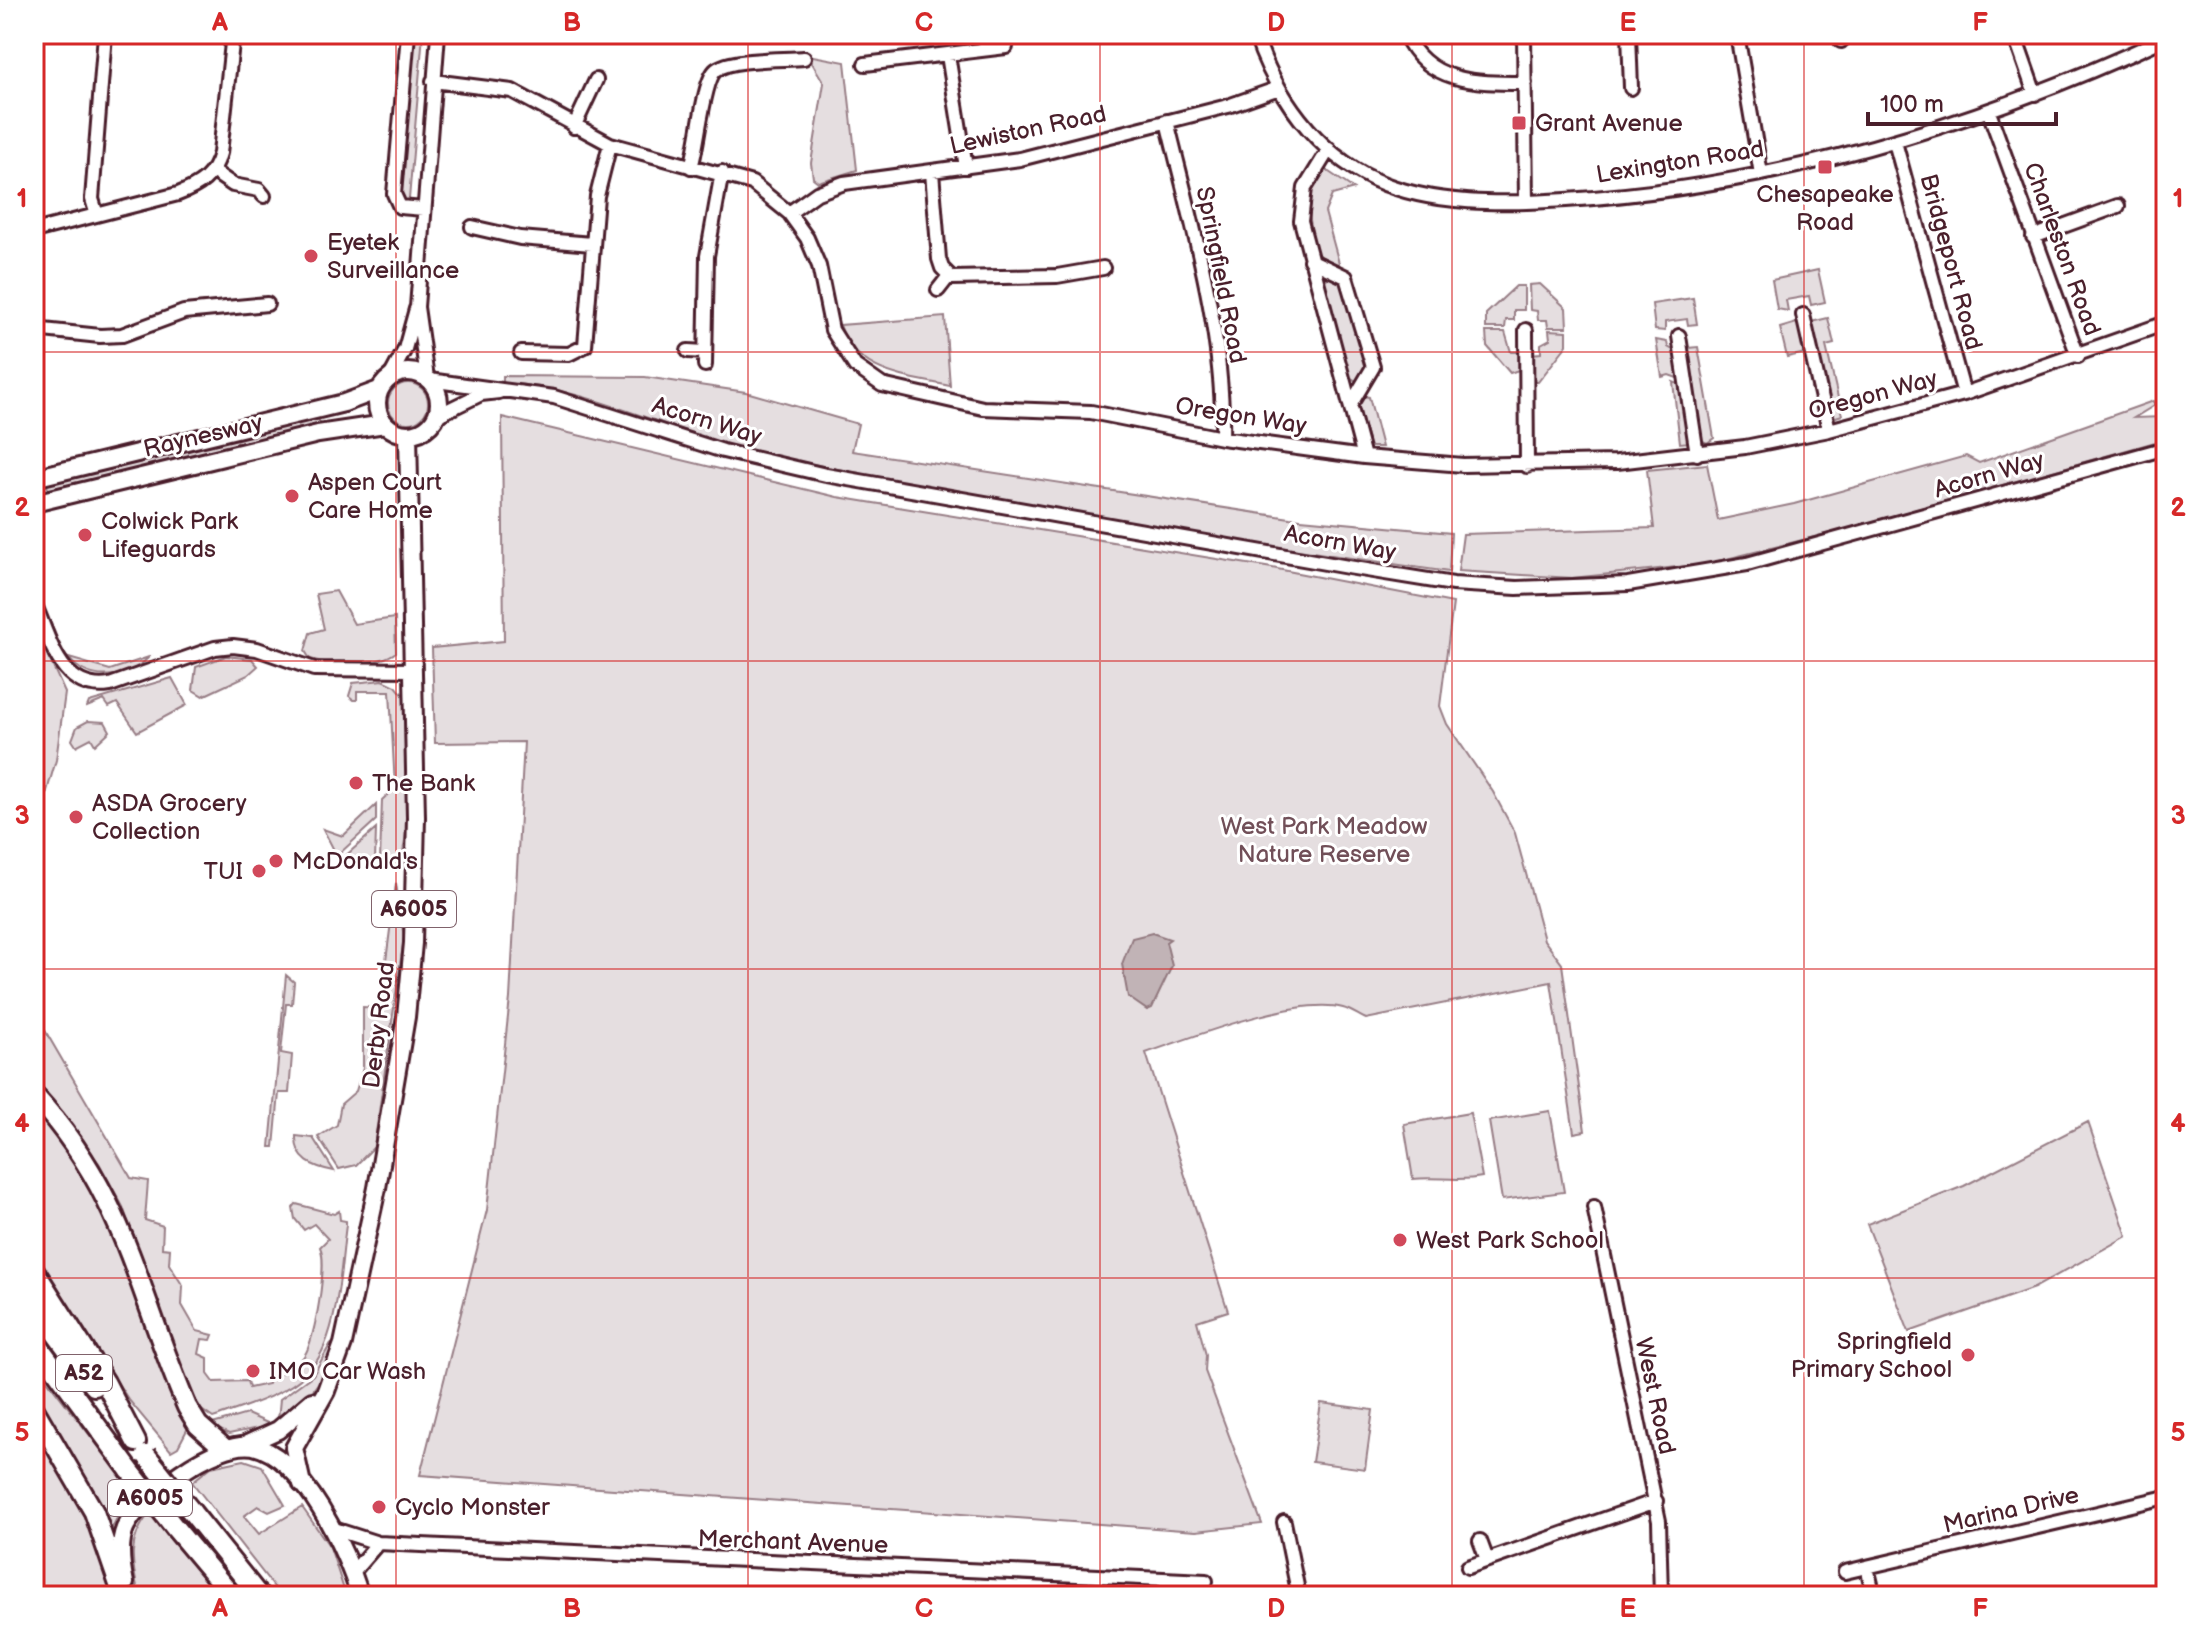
<svg xmlns="http://www.w3.org/2000/svg" width="2200" height="1630" font-family="'Balsamiq Sans',sans-serif">
	<style>
		.green { fill: #e5dee0; stroke: #987e86; stroke-width: 2 }
		.water { fill: #c1b3b6; stroke: #91787e; stroke-width: 2 }
		.lines { fill: none; stroke-linecap: round; stroke-linejoin: round }
		.minor-casing { stroke: #4a1f2b; stroke-width: 18 }
		.major-casing { stroke: #4a1f2b; stroke-width: 22 }
		.highway-casing { stroke: #4a1f2b; stroke-width: 24 }
		.minor { stroke: #fff; stroke-width: 12 }
		.major { stroke: #fff; stroke-width: 16 }
		.highway { stroke: #fff; stroke-width: 18 }
		.highway-bridge-casing { stroke: #4a1f2b; stroke-width: 24; stroke-linecap: butt }
		.highway-bridge { stroke: #fff; stroke-width: 18 }
		.grid { fill: none; stroke: #d62828; stroke-width: 2; stroke-opacity: 0.55 }
		.poi-dot { fill: #d1495b; stroke: #fff; stroke-width: 3 }
		.labels { text-anchor: middle; dominant-baseline: central; stroke-width: 6; stroke-linejoin: round; paint-order: stroke }
		.shield { fill: #fff; stroke: #80626b; stroke-width: 2 }
		.shield-label { font-size: 22px; font-weight: bold; fill: #4a1f2b }
		.poi-label { font-size: 24px; fill: #4a1f2b; stroke: #fff; text-anchor: start }
		.street-label { font-size: 24px; fill: #4a1f2b; stroke: #fff }
		.park-label { font-size: 24px; fill: #714f58; stroke: #fff }
		.neatline { fill: none; stroke: #d62828; stroke-width: 3 }
		.grid-label { font-size: 26px; text-anchor: middle; font-weight: bold; fill: #d62828 }
	</style>
	<rect width="100%" height="100%" fill="#fff"/>
	<filter id="ink" filterUnits="userSpaceOnUse"><feTurbulence type="fractalNoise" baseFrequency=".0125" numOctaves="2"/><feDisplacementMap in="SourceGraphic" scale="16" xChannelSelector="R" yChannelSelector="G"/><feConvolveMatrix kernelMatrix="1 2 1 2 8 2 1 2 1" color-interpolation-filters="sRGB"/></filter>
	<g filter="url(#ink)">
		<!-- green -->
		<path class="green" d="M414 34H423L409 199 405 200 399 196Z
			M813 56 845 62 857 170 818 182 813 178 811 163 824 83 809 58Z
			M1326 170 1354 189 1332 195 1325 212 1340 267 1317 254C1309 225 1302 193 1326 170Z
			M1818 270 1825 302 1811 305 1809 296 1786 300 1788 311 1777 309 1772 280Z
			M1331 275 1345 284 1367 365 1356 381 1350 377 1323 282Z
			M1540 284 1566 308 1567 327H1548L1547 320H1538L1537 311 1530 310 1529 285Z
			M1516 286H1524V310H1514V320H1506L1505 328H1486V314Z
			M1693 298 1697 324 1688 325 1687 319 1665 322V331L1655 330 1652 304Z
			M945 317 950 386C905 376 857 375 840 325Z
			M1828 318 1834 344 1826 346 1842 415 1836 417 1830 413 1811 322Z
			M1800 322 1806 353 1787 357 1780 328Z
			M1549 330 1567 331V345L1538 382H1532L1531 354 1541 353V344L1550 339Z
			M1486 332H1505L1511 352H1520L1521 369 1510 373 1487 346Z
			M1656 340 1667 342 1668 347 1678 353 1680 379 1669 375 1662 377Z
			M1698 347 1714 438 1707 443 1701 440 1688 348Z
			M503 376 645 377 746 392 858 424 852 451 1290 518 1451 533 1449 572C1220 540 990 501 764 454 676 436 594 387 503 383Z
			M1673 382 1681 385 1690 442 1680 443Z
			M388 403a20 20 0 1 1 40 0a20 20 0 1 1-40 0Z
			M1363 396 1369 397 1382 447H1370L1358 407Z
			M2153 401 2155 405 2134 418 2164 417 2166 439 1839 531 1706 564 1572 578 1458 571 1463 534 1654 528 1647 470 1707 464 1718 520 1794 504 1966 456 1979 463Z
			M502 417 837 497 1272 568 1453 603 1440 706 1447 724 1493 792 1515 833 1544 940 1562 964 1585 1131 1574 1133 1551 982 1366 1019C1359 1016 1351 1010 1343 1008 1296 996 1193 1037 1146 1053L1228 1311 1197 1321 1206 1355 1205 1371 1262 1524 1196 1531 420 1475 487 1210 510 998 524 742 435 743 432 648 504 641Z
			M318 418 321 428 49 492 46 482Z
			M336 591 354 624 395 618 396 652C379 666 330 665 310 659L305 651 310 633 324 629 316 594Z
			M34 625 65 693 56 760 34 836 38 732Z
			M226 656 252 659 258 666 248 675 203 696 193 690 196 667Z
			M149 657C129 679 88 684 69 658L110 670Z
			M172 678 187 705 137 732 117 703 109 707 104 700 87 707 89 702Z
			M383 680 396 686 405 697 407 829 401 863 380 861 382 800 395 788 390 691H357V700H354L349 696 353 683Z
			M88 721 105 722 110 731 95 745 91 738 76 746 72 740 77 727Z
			M376 805V820L337 856 323 829 343 836Z
			M376 829 375 861 342 859Z
			M396 883 404 938 374 1147 356 1165 339 1169 318 1137 337 1125 341 1104 356 1091 363 1068V1007L380 1008Z
			M286 975 294 982 292 1004H286L281 1053 292 1055 289 1093H279L274 1147H270Z
			M34 1027H43L131 1178 148 1181 145 1220 163 1226 162 1248 170 1249 169 1264 183 1286 182 1305 197 1331 213 1335 211 1340 202 1339 199 1354 208 1358V1374L214 1382 247 1381 249 1388 268 1384 269 1378C279 1375 297 1366 304 1356 315 1341 328 1263 320 1247L328 1239 314 1224 304 1230 295 1219 293 1208 296 1204 334 1214 339 1211 340 1220 346 1221V1225C340 1268 339 1342 307 1373 285 1395 248 1405 219 1416L213 1418 196 1406 169 1344 123 1207 99 1163 34 1080Z
			M34 1110C83 1167 112 1220 137 1292 153 1338 162 1382 190 1424L178 1447 171 1451 128 1399 34 1253Z
			M1550 1111 1564 1192 1502 1200 1489 1121Z
			M1470 1113 1482 1177C1458 1182 1436 1176 1413 1179L1404 1124Z
			M2088 1122 2127 1236 2034 1288 1909 1332 1867 1224 1964 1186Z
			M296 1136 313 1138 334 1171C314 1167 295 1161 296 1136Z
			M331 1343C330 1380 305 1401 278 1420L280 1399 313 1375Z
			M34 1363 135 1494 120 1512 112 1528 107 1526 72 1455 34 1397Z
			M1321 1403 1373 1410 1365 1469 1312 1462Z
			M247 1414 272 1425 229 1434 209 1425Z
			M34 1424 89 1518 115 1596H34V1531L40 1528 34 1525Z
			M244 1460 262 1466 285 1505 269 1512 258 1506 244 1516 259 1534 302 1507 330 1547 346 1596H281L192 1482 211 1467Z
			M150 1513 219 1596H139C132 1564 126 1540 150 1513Z"/>
		<!-- water -->
		<path class="water" d="M1152 933 1170 939 1166 942 1172 966 1152 1008 1147 1010 1128 997 1122 964 1132 938Z"/>
		<g class="lines">
			<defs>
				<path id="minor" d="M408 34 394 194 400 207 424 209
					M1255 34C1275 94 1315 152 1375 180 1432 206 1505 204 1566 200 1775 187 1977 125 2166 38
					M1405 34C1427 84 1478 83 1525 83
					M1524 34 1526 202
					M1629 34 1631 88
					M1737 34 1761 174
					M2014 34 2035 94
					M1841 41 1846 34
					M948 55 966 167
					M865 64 1006 47
					M433 81 512 91 610 144 752 183 789 213 807 238 819 266 832 330 855 366 882 385 983 408 1091 412 1222 438 1364 457 1463 465 1617 462 1745 447 1829 430 1964 394 2166 323
					M1989 112 2078 356
					M1167 121C1191 221 1225 335 1222 438
					M574 127 596 80
					M1895 142 1964 394
					M1329 149 1305 188 1301 221 1364 457
					M691 167C698 147 703 80 716 70 731 58 784 60 804 58
					M34 170 35 171
					M214 172 233 185 259 190 264 196
					M932 172 939 259 942 268 952 278 1057 276 1103 268
					M96 212 92 199 105 34
					M789 213 817 193 844 183 1020 159 1228 106 1279 88
					M472 227 520 238 592 244
					M34 231 178 194C199 186 214 177 220 153L233 34
					M2033 237 2118 206
					M1310 260 1346 277 1373 367 1351 404
					M938 290 949 276
					M1803 315 1829 430
					M34 329 100 336 122 335 184 312 267 304
					M1526 330 1527 466
					M1679 336 1697 454
					M688 351 705 352
					M521 353 569 354 585 346 597 196 610 144
					M705 365 707 256 722 172
					M390 377 405 349 416 309
					M427 378 417 307 438 34
					M429 380 554 397 723 451 826 475 1348 567 1453 584 1517 588 1628 584 1747 564 2166 448
					M436 416 481 394 499 392
					M34 603C50 638 60 693 110 685L215 648 233 646 257 649 314 669 413 670
					M1594 1207 1659 1521 1661 1596
					M1284 1522 1299 1596
					M331 1528 378 1543 1206 1581
					M1480 1541 1487 1560
					M1468 1567 1656 1501
					M1867 1567 1871 1584
					M353 1572 378 1543
					M1845 1572 2166 1497"/>
				<path id="major" d="M377 403a31 31 0 1 1 62 0a31 31 0 1 1-62 0Z
					M34 478 344 403 379 390
					M34 503 318 434 385 424
					M245 1445 278 1430 312 1401
					M302 1484 294 1448 326 1391 343 1344 377 1188 406 1017 413 943 416 817 408 434
					M125 1583C121 1565 118 1545 125 1528 139 1497 217 1439 253 1446 304 1457 347 1552 360 1596"/>
				<path id="highway" d="M34 1095C126 1195 136 1289 187 1407L198 1425 224 1448
					M34 1270 105 1382 136 1442
					M34 1304 94 1386
					M34 1340 130 1471
					M34 1409 94 1512 123 1596
					M191 1511 259 1596
					M175 1528 232 1596"/>
			</defs>
			<!-- minor casing -->
			<use href="#minor" class="minor-casing"/>
			<!-- major casing -->
			<use href="#major" class="major-casing"/>
			<!-- highway casing -->
			<use href="#highway" class="highway-casing"/>
			<!-- minor -->
			<use href="#minor" class="minor"/>
			<!-- major -->
			<use href="#major" class="major"/>
			<!-- highway -->
			<use href="#highway" class="highway"/>
			<defs>
				<path id="highway-bridge" d="M146 1455 191 1511
					M130 1471 175 1528"/>
			</defs>
			<!-- highway-bridge casing -->
			<use href="#highway-bridge" class="highway-bridge-casing"/>
			<!-- highway-bridge -->
			<use href="#highway-bridge" class="highway-bridge"/>
		</g>
	</g>
	<!-- grid -->
	<path class="grid" d="M396 34V1596M748 34V1596M1100 34V1596M1452 34V1596M1804 34V1596M34 352H2166M34 661H2166M34 969H2166M34 1278H2166"/>
	<!-- markers -->
	<g class="poi-dot">
		<rect x="1511" y="115" width="16" height="16" rx="4"/>
		<rect x="1817" y="159" width="16" height="16" rx="4"/>
		<circle cx="311" cy="256" r="8"/>
		<circle cx="292" cy="496" r="8"/>
		<circle cx="85" cy="535" r="8"/>
		<circle cx="356" cy="783" r="8"/>
		<circle cx="76" cy="817" r="8"/>
		<circle cx="276" cy="861" r="8"/>
		<circle cx="259" cy="871" r="8"/>
		<circle cx="1400" cy="1240" r="8"/>
		<circle cx="1968" cy="1355" r="8"/>
		<circle cx="253" cy="1371" r="8"/>
		<circle cx="379" cy="1507" r="8"/>
	</g>
	<g class="labels">
		<!-- shield labels -->
		<g class="shield">
			<rect x="372" y="891" width="84" height="36" rx="6"/>
			<rect x="56" y="1355" width="56" height="36" rx="6"/>
			<rect x="108" y="1480" width="84" height="36" rx="6"/>
		</g>
		<g class="shield-label">
			<text x="414" y="909">A6005</text>
			<text x="84" y="1373">A52</text>
			<text x="150" y="1498">A6005</text>
		</g>
		<!-- poi labels -->
		<g class="poi-label">
			<text x="1535" y="123">Grant Avenue</text>
			<text x="1825" y="194" text-anchor="middle">Chesapeake<tspan x="1825" dy="28">Road</tspan></text>
			<text x="327" y="242">Eyetek<tspan x="327" dy="28">Surveillance</tspan></text>
			<text x="308" y="482">Aspen Court<tspan x="308" dy="28">Care Home</tspan></text>
			<text x="101" y="521">Colwick Park<tspan x="101" dy="28">Lifeguards</tspan></text>
			<text x="372" y="783">The Bank</text>
			<text x="92" y="803">ASDA Grocery<tspan x="92" dy="28">Collection</tspan></text>
			<text x="292" y="861">McDonald's</text>
			<text x="243" y="871" text-anchor="end">TUI</text>
			<text x="1416" y="1240">West Park School</text>
			<text x="1952" y="1341" text-anchor="end">Springfield<tspan x="1952" dy="28">Primary School</tspan></text>
			<text x="269" y="1371">IMO Car Wash</text>
			<text x="395" y="1507">Cyclo Monster</text>
		</g>
		<!-- street labels -->
		<g class="street-label">
			<text transform="translate(1028 130) rotate(-12)">Lewiston Road</text>
			<text transform="translate(1680 162) rotate(-9)">Lexington Road</text>
			<text transform="translate(2062 249) rotate(70)">Charleston Road</text>
			<text transform="translate(1951 262) rotate(75)">Bridgeport Road</text>
			<text transform="translate(1221 275) rotate(79)">Springfield Road</text>
			<text transform="translate(1873 395) rotate(-15)">Oregon Way</text>
			<text transform="translate(1241 416) rotate(9)">Oregon Way</text>
			<text transform="translate(707 421) rotate(17)">Acorn Way</text>
			<text transform="translate(203 436) rotate(-13)">Raynesway</text>
			<text transform="translate(1989 475) rotate(-16)">Acorn Way</text>
			<text transform="translate(1340 543) rotate(10)">Acorn Way</text>
			<text transform="translate(379 1025) rotate(-83)">Derby Road</text>
			<text transform="translate(1655 1396) rotate(78)">West Road</text>
			<text transform="translate(2011 1510) rotate(-13)">Marina Drive</text>
			<text transform="translate(793 1542) rotate(2)">Merchant Avenue</text>
		</g>
		<!-- park labels -->
		<g class="park-label">
			<text x="1324" y="826">West Park Meadow<tspan x="1324" dy="28">Nature Reserve</tspan></text>
		</g>
	</g>
	<!-- margin -->
	<rect width="2200" height="1630" fill="none" stroke="#fff" stroke-width="88"/>
	<!-- scale -->
	<path d="M1868 112v12h188v-12" fill="none" stroke="#4a1f2b" stroke-width="4"/>
	<text x="1880" y="112" font-size="24" fill="#4a1f2b" stroke="#ffffff" stroke-width="6" paint-order="stroke">100 m</text>
	<rect x="44" y="44" width="2112" height="1542" class="neatline"/>
	<g class="grid-label">
		<text x="220" y="31">A</text>
		<text x="572" y="31">B</text>
		<text x="924" y="31">C</text>
		<text x="1276" y="31">D</text>
		<text x="1628" y="31">E</text>
		<text x="1980" y="31">F</text>
		<text x="22" y="207">1</text>
		<text x="2178" y="207">1</text>
		<text x="22" y="516">2</text>
		<text x="2178" y="516">2</text>
		<text x="22" y="824">3</text>
		<text x="2178" y="824">3</text>
		<text x="22" y="1132">4</text>
		<text x="2178" y="1132">4</text>
		<text x="22" y="1441">5</text>
		<text x="2178" y="1441">5</text>
		<text x="220" y="1617">A</text>
		<text x="572" y="1617">B</text>
		<text x="924" y="1617">C</text>
		<text x="1276" y="1617">D</text>
		<text x="1628" y="1617">E</text>
		<text x="1980" y="1617">F</text>
	</g>
</svg>
